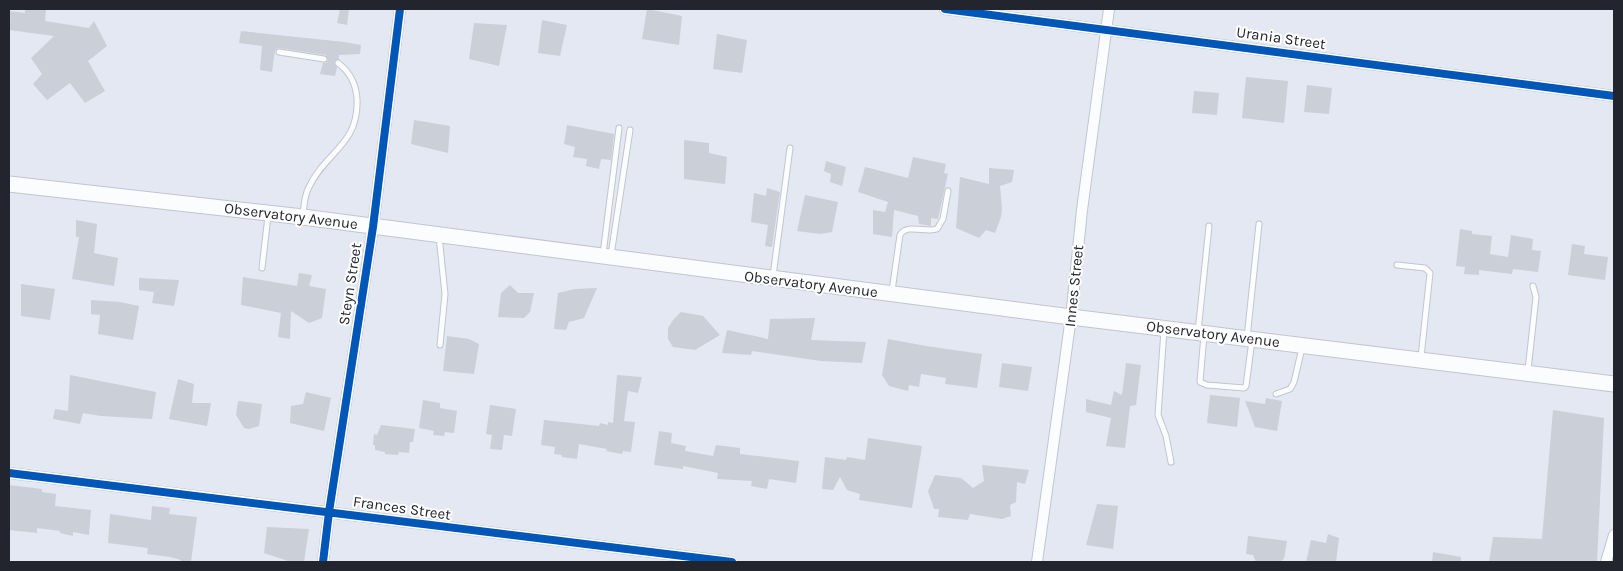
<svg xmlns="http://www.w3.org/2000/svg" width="1623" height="571" font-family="Karla,sans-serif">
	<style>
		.building { fill: #cbcfd8 }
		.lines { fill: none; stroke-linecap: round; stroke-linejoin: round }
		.lane-casing { stroke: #c1c5ce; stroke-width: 7 }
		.street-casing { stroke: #c1c5ce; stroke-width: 12 }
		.secondary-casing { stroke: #c1c5ce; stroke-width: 17 }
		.lane { stroke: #fbfcfd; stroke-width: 5 }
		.street { stroke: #fbfcfd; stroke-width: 10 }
		.secondary { stroke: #fbfcfd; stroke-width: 15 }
		.cycleway-casing { stroke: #fff; stroke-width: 11 }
		.cycleway { stroke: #0057b8; stroke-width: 8 }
		.labels { text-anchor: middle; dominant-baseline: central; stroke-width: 4; stroke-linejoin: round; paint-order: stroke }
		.street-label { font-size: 15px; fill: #23252e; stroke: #fff }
	</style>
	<rect width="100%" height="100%" fill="#e3e8f3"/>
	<!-- building -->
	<path class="building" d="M25 9H46L45 21 89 28 94 21 107 46 88 61 105 91 85 103 70 83 47 100 33 84 42 74 31 58 54 36 9 30V11L25 13Z
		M340 9H349L347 25 337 23Z
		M647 9 682 16 679 45 642 39Z
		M542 20 567 25 560 56 538 53Z
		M474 23 507 25 499 66 469 59Z
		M241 31 344 42 361 45 360 54 339 55V59L334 62 337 68 335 76 320 74 323 63H326L328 60 326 55 278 48 275 50 272 72 260 70 262 46 239 43Z
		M717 34 747 40 742 73 713 69Z
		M1246 77 1288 81 1284 123 1242 118Z
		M1307 85 1332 88 1329 114 1304 112Z
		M1194 91 1219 93 1217 115 1192 113Z
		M414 120 450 126 448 153 411 144Z
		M567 125 614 134 611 160 601 159 599 169 586 166 587 159 573 157 575 147 564 144Z
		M684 140 709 143V153L727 157 725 184 684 179Z
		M913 157 946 164 944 173 948 174 938 219 931 218V226L919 224 918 216 894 210 892 237 873 234V210L885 212 888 202 858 192 865 167 908 178Z
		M826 161 846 167 842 186 830 182 831 174 824 171Z
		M989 168 1014 170 1012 182 1000 186 1002 208 1001 217 995 233 986 230 979 238 956 228 960 177 989 184Z
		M767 188 780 192 772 247 765 246 768 225 751 222 754 193 766 196Z
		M805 195 838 202 832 232 820 234 797 231Z
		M76 220 97 224 94 253 118 258 114 286 72 279 79 237H76Z
		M1460 229 1472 231V234L1492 236 1490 254 1508 257 1511 235 1533 239 1532 250 1541 251 1538 272 1513 269 1512 274 1479 270V275L1464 274 1465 267 1456 266Z
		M1572 244 1585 246 1584 254 1608 257 1605 280 1568 275Z
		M299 273 312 275 309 286 326 289 322 318 309 323 291 311 290 339 278 337 281 313 241 305 243 277 297 286Z
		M139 278 179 280 174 306 152 303 154 292 139 290Z
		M21 284 55 289 50 320 21 316Z
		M510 285 518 293H534L530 312 524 318 498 317 501 293Z
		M597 288 584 318 569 322 566 330 554 329 558 293 575 289Z
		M91 300 120 302 139 306 133 340 98 334 100 315 91 314Z
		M681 312 703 316 720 335 695 350 673 347 668 339V328L673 320Z
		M815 318 811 340 866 342 862 363 821 361 752 351 751 355 722 353 727 330 768 339 770 319Z
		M447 336 469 339 479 344 474 374 443 371Z
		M888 339 926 346 982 354 977 388 945 384 946 378 921 374 919 387 909 385 908 391 889 386 882 375Z
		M1002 363 1032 367 1028 391 999 387Z
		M1126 363 1141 365 1136 405 1130 406 1125 448 1106 446 1111 418 1086 412V399L1111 405 1114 391 1122 395Z
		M70 375 156 392 152 419 101 416 83 413 80 424 53 419 55 409 68 411Z
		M617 375 642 377 638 393 628 391 624 421 635 422 631 452 623 451 622 454 606 451 607 449 579 444 577 459 562 457V455L554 454 555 447 541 445 544 420 599 426 600 423 608 425V422L613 423Z
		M178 379 194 384 192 403H211L207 426 169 419Z
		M306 392 331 398 324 431 290 423 291 406 303 404Z
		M1210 395 1240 398 1237 427 1207 423Z
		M1266 398 1282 401 1277 431 1255 427 1245 401 1265 404Z
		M423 400 440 403V408L457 411 454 433 445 432 444 436 433 435 434 431 419 428Z
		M238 401 262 404 259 426 249 429 244 428 236 415Z
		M490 405 516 409 512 436 504 435 502 450 490 449 492 435 486 434Z
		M1553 410 1604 418 1597 562H1489L1493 537 1542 539Z
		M381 425 415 429 413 442H410L409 453 399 452 398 455 385 454V452L375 450V445H373L374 434 377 435Z
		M659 431 672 433 671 443 686 446 685 451 713 456 716 445 740 448V454L799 461 796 483 769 479 767 489 751 486 752 481 717 479 718 473 683 466V469L654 465Z
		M868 438 922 446 912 508 859 500 860 494 847 490 840 477 833 490 822 489 825 457 846 460 847 457 865 460Z
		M982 465 1029 470 1025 484 1017 482 1016 502 1010 505 1011 516 1002 519 970 514 968 520 938 517 939 509H934L928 491 935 475 961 478 973 488 984 481Z
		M9 485 42 489V492L56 494 55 506 91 510 89 535 73 532V536L60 533V531L37 528V533L9 530Z
		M1097 504 1118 506 1113 549 1086 545Z
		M152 506 170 508 169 514 197 517 191 562H180L181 560 170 557 147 554 148 548 108 543 110 514 151 520Z
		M267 527 309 529 304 562H291L264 553Z
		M1328 534 1339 538 1336 562H1306L1311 540 1326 543Z
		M1248 536 1287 541 1284 559 1279 562H1256L1253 555 1246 554Z
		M1433 552 1461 557V562H1432Z"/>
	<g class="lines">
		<defs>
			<path id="lane" d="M279 52 324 59
				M303 216C304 206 304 196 309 187 326 151 359 145 357 99 356 84 350 72 338 63
				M439 236 445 294 440 345
				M603 254 619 128
				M611 255 630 130
				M1397 265 1425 268 1430 273 1421 357
				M262 268 268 216
				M773 276 790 148
				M892 291 900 235C907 223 925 233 937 229L943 219 948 191
				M1164 330 1158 415 1166 436 1171 462
				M1198 332 1209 226
				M1204 335 1200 382 1207 385 1244 388 1246 386 1252 340
				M1247 338 1259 224
				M1528 370 1536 297 1533 286
				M1276 394 1290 389 1294 382 1302 348"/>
			<path id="street" d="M945 9 1614 96
				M9 473 732 562
				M323 562 329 512 373 227 400 9
				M1037 562 1071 317 1082 210 1109 9
				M1606 562 1614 535"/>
			<path id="secondary" d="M9 184 303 217 1071 317 1614 384"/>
		</defs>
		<!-- lane casing -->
		<use href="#lane" class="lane-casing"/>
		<!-- street casing -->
		<use href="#street" class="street-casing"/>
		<!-- secondary casing -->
		<use href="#secondary" class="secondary-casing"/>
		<!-- lane -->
		<use href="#lane" class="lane"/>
		<!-- street -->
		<use href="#street" class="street"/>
		<!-- secondary -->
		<use href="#secondary" class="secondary"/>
		<defs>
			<path id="cycleway" d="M945 9 1614 96
				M9 473 732 562
				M323 562 329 512 373 227 400 9"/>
		</defs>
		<!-- cycleway casing -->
		<use href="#cycleway" class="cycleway-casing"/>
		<!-- cycleway -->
		<use href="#cycleway" class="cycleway"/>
	</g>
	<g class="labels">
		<!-- street labels -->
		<g class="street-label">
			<text transform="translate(1281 38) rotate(8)">Urania Street</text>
			<text transform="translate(291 216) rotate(7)">Observatory Avenue</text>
			<text transform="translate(350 284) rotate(-81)">Steyn Street</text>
			<text transform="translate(811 284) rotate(7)">Observatory Avenue</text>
			<text transform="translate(1074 286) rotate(-84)">Innes Street</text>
			<text transform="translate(1213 334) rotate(7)">Observatory Avenue</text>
			<text transform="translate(402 508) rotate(8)">Frances Street</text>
		</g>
	</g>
	<!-- border -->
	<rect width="1623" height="571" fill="none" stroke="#23252e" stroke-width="20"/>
</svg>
